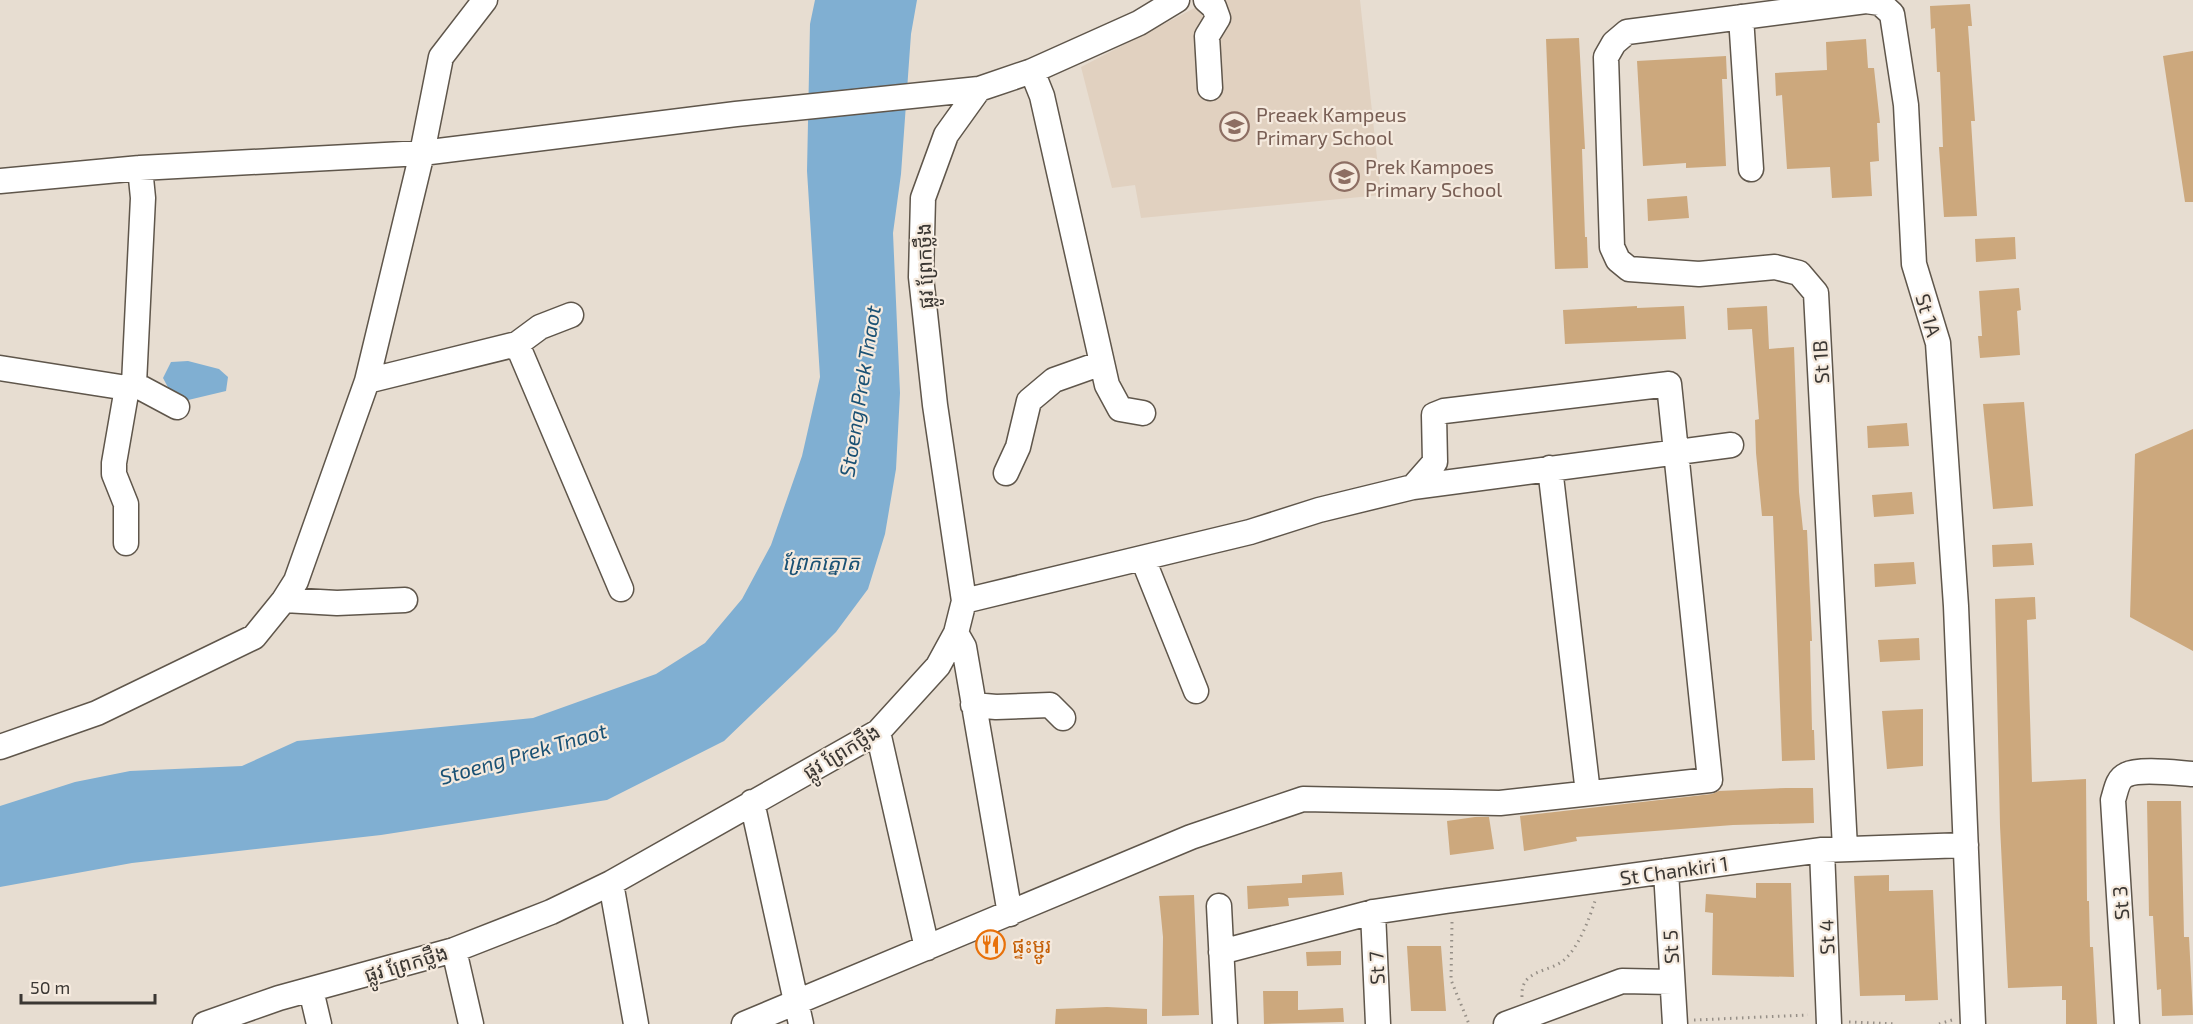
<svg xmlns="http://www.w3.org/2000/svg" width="2193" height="1024" font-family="'Exo 2','Noto Sans Khmer',sans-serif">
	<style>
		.built { fill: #e1d1c0 }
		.water { fill: #80afd2 }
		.building { fill: #cca87d }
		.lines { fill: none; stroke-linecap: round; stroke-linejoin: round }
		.minor-casing { stroke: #5f564b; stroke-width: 27 }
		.path { stroke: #968f87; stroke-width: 3; stroke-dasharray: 1.5 4.5; stroke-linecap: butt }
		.minor { stroke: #fff; stroke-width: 24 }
		.labels { text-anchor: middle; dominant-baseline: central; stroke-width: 4.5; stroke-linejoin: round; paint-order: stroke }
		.education-label { font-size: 20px; fill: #785e54; stroke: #f5eade; text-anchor: start }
		.street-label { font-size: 20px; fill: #3b3733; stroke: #f5eade }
		.food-label { font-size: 20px; fill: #c56008; stroke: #f5eade; text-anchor: start }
		.water-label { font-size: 21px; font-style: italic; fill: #1a5174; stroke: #f5eade }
	</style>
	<rect width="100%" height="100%" fill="#e7ddd1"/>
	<!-- built -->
	<path class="built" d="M1210 0H1360L1381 195 1141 218 1135 185 1112 188 1081 67Z"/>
	<!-- water -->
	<path class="water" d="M815 0H917L911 34 901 174 893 233 900 393 896 469 885 534 868 589 836 632 798 670 724 741 607 800 381 835 132 863 0 887V806L75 782 130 771 242 766 297 741 533 718 656 674 705 643 742 599 771 545 802 456 820 377 807 171 810 24Z
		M188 361 219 369 228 377 226 391 184 401 171 393 163 378 171 362Z"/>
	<!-- building -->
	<path class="building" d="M1970 4 1972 26H1968L1975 121H1971L1977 216 1944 217 1939 147H1943L1940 72H1937L1935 28 1931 29 1930 6Z
		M1579 38 1585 149H1582L1585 237H1587L1588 268 1555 269 1546 39Z
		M1866 39 1868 68H1874L1880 123H1877L1879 161 1870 162 1872 196 1832 198 1830 167 1787 169 1782 95 1776 96 1775 73 1827 70 1826 42Z
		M2193 51V202H2185L2163 56Z
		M1726 56 1727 79H1722L1726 166 1686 168V163L1643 166 1637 61Z
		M1687 196 1689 218 1648 221 1647 199Z
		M2015 237 2016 259 1976 262 1975 239Z
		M2019 288 2021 310 2017 311 2020 355 1980 358 1978 336H1982L1979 291Z
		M1637 306V308L1684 306 1686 339 1565 344 1563 310Z
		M1767 306 1769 349 1794 347 1799 492 1803 530H1807L1812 641H1810L1812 730H1814L1815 760 1782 761 1773 516H1762L1756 453 1755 420 1759 419 1752 329 1728 330 1727 308Z
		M2024 402 2033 506 1993 509 1983 404Z
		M1907 423 1909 446 1868 448 1867 426Z
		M2193 429V651L2130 617 2135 454Z
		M1912 492 1914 514 1874 517 1872 495Z
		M2032 543 2034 565 1993 567 1992 545Z
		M1914 562 1916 584 1875 587 1874 564Z
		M2035 597 2036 619 2027 620 2032 782 2086 779 2087 901H2089L2090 947H2093L2097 1024H2066V1000H2062V986L2008 988 2000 826 1995 599Z
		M1919 638 1920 660 1880 662 1878 640Z
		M1923 709V766L1887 769 1882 711Z
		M1786 788H1813L1814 823 1733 825 1576 837 1577 841 1524 851 1520 816 1712 794 1719 791Z
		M2147 801H2181L2184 937H2189L2193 1015 2162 1016 2161 989 2157 990 2153 916H2149Z
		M1475 817H1489L1494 849 1450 855 1447 821Z
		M1342 872 1344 895 1288 898 1289 906 1248 909 1247 886 1302 883V875Z
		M1889 875V891L1933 890 1938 1000 1905 1001V995L1860 996 1854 876Z
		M1756 883H1791L1794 977 1712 975 1713 913 1705 912 1706 894 1756 898Z
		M1194 895 1199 1015 1162 1016 1163 937 1159 896Z
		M1407 946H1441L1446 1011H1411Z
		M1341 951V965L1307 966 1306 952Z
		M1263 991H1298V1010L1343 1008 1344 1022 1264 1024Z
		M1107 1007 1147 1009V1024H1055L1056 1009Z"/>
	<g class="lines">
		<defs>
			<path id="minor" d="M1206 0 1214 7 1218 18 1207 36 1210 88
				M1741 17 1751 169
				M1032 71 1042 96 1107 385 1120 409 1143 413
				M0 181 140 168 422 153 736 114 979 89 1032 71 1139 23 1177 0
				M517 344 621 589
				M0 368 127 388
				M367 381 517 344 540 327 571 315
				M134 384 177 407
				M1550 468 1588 793
				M1006 473 1018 447 1029 401 1054 380 1102 363
				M1413 487 1731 445
				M126 543V504L114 474V463L127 388 134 384 143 198 140 168
				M1143 559 1196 691
				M284 600 337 603 405 600
				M956 633 964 647 1010 914
				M973 705 996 707 1050 705 1063 718
				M878 732 927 948
				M0 747 97 713 254 637 284 600 296 581 367 381 422 153 441 57 485 0
				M752 802 801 1024
				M1845 848 1816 293 1799 273 1775 267 1699 274 1629 269 1618 260 1612 247 1606 57 1614 43 1627 32 1866 1 1880 3 1892 14 1906 105 1914 264 1938 343 1956 606 1973 1024
				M1822 850 1829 1024
				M1666 871 1675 1024
				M611 883 636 1024
				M1219 906 1225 1024
				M1373 912 1378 1024
				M454 950 471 1024
				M1221 952 1373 912 1446 901 1822 850 1966 845
				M311 990 319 1024
				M205 1024 279 998 454 950 551 912 611 883 878 732 938 666 956 633 964 601 935 405 921 277 923 198 946 135 979 89
				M744 1024 1191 837 1303 799 1500 803 1710 780 1669 384 1444 411 1434 415 1435 462 1413 487 1319 510 1250 532 964 601
				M1506 1024 1622 981 1672 982
				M2127 1024 2113 800C2116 791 2117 779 2126 775 2139 768 2177 773 2193 774"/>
		</defs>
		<!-- minor casing -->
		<use href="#minor" class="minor-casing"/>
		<!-- path -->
		<path class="path" d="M1452 922 1451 980 1469 1024
			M1522 997C1520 969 1549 973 1564 960 1579 947 1589 919 1595 901
			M1694 1020 1808 1015
			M1849 1022 1896 1024
			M1939 1024 1952 1020"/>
		<!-- minor -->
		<use href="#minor" class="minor"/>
	</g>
	<!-- icons -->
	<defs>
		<symbol id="school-ring" viewBox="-11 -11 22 22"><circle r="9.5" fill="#f5eade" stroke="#8d6e63" stroke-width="1.5"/><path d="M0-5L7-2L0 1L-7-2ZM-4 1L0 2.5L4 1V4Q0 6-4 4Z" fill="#8d6e63"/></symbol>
		<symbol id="restaurant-ring" viewBox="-11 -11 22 22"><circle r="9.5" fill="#f5eade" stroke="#e8710a" stroke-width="1.5"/><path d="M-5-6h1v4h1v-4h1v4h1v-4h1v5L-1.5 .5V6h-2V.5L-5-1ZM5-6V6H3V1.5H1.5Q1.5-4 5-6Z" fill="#e8710a"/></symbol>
	</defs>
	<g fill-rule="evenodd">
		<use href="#school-ring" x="1218" y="110" width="33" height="33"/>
		<use href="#school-ring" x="1328" y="160" width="33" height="33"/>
		<use href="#restaurant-ring" x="974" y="928" width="33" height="33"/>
	</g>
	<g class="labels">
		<!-- education labels -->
		<g class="education-label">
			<text x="1256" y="114">Preaek Kampeus<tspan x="1256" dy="23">Primary School</tspan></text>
			<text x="1365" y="166">Prek Kampoes<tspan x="1365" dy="23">Primary School</tspan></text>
		</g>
		<!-- street labels -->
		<g class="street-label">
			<text transform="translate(924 266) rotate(-92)">ផ្លូវ ព្រែកថ្លឹង</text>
			<text transform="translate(1929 315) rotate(74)">St 1A</text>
			<text transform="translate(1820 362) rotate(-93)">St 1B</text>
			<text transform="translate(841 751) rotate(-31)">ផ្លូវ ព្រែកថ្លឹង</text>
			<text transform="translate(1674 870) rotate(-8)">St Chankiri 1</text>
			<text transform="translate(2120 903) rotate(-94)">St 3</text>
			<text transform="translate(1826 937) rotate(-92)">St 4</text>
			<text transform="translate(1670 947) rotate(-93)">St 5</text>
			<text transform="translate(406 963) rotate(-16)">ផ្លូវ ព្រែកថ្លឹង</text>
			<text transform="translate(1376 968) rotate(-93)">St 7</text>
		</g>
		<!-- food labels -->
		<g class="food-label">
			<text x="1012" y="945">ផ្ទះម្ជូរ</text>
		</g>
		<!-- water labels -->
		<g class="water-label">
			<text transform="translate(859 391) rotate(-81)">Stoeng Prek Tnaot</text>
			<text x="821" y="561">ព្រែកត្នោត</text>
			<text transform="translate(523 753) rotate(-16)">Stoeng Prek Tnaot</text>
		</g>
	</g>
	<!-- scale -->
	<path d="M21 994v9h134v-9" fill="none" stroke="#3b3733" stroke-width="3"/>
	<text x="30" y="994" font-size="18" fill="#3b3733" stroke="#f5eade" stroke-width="4.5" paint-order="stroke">50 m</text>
</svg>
